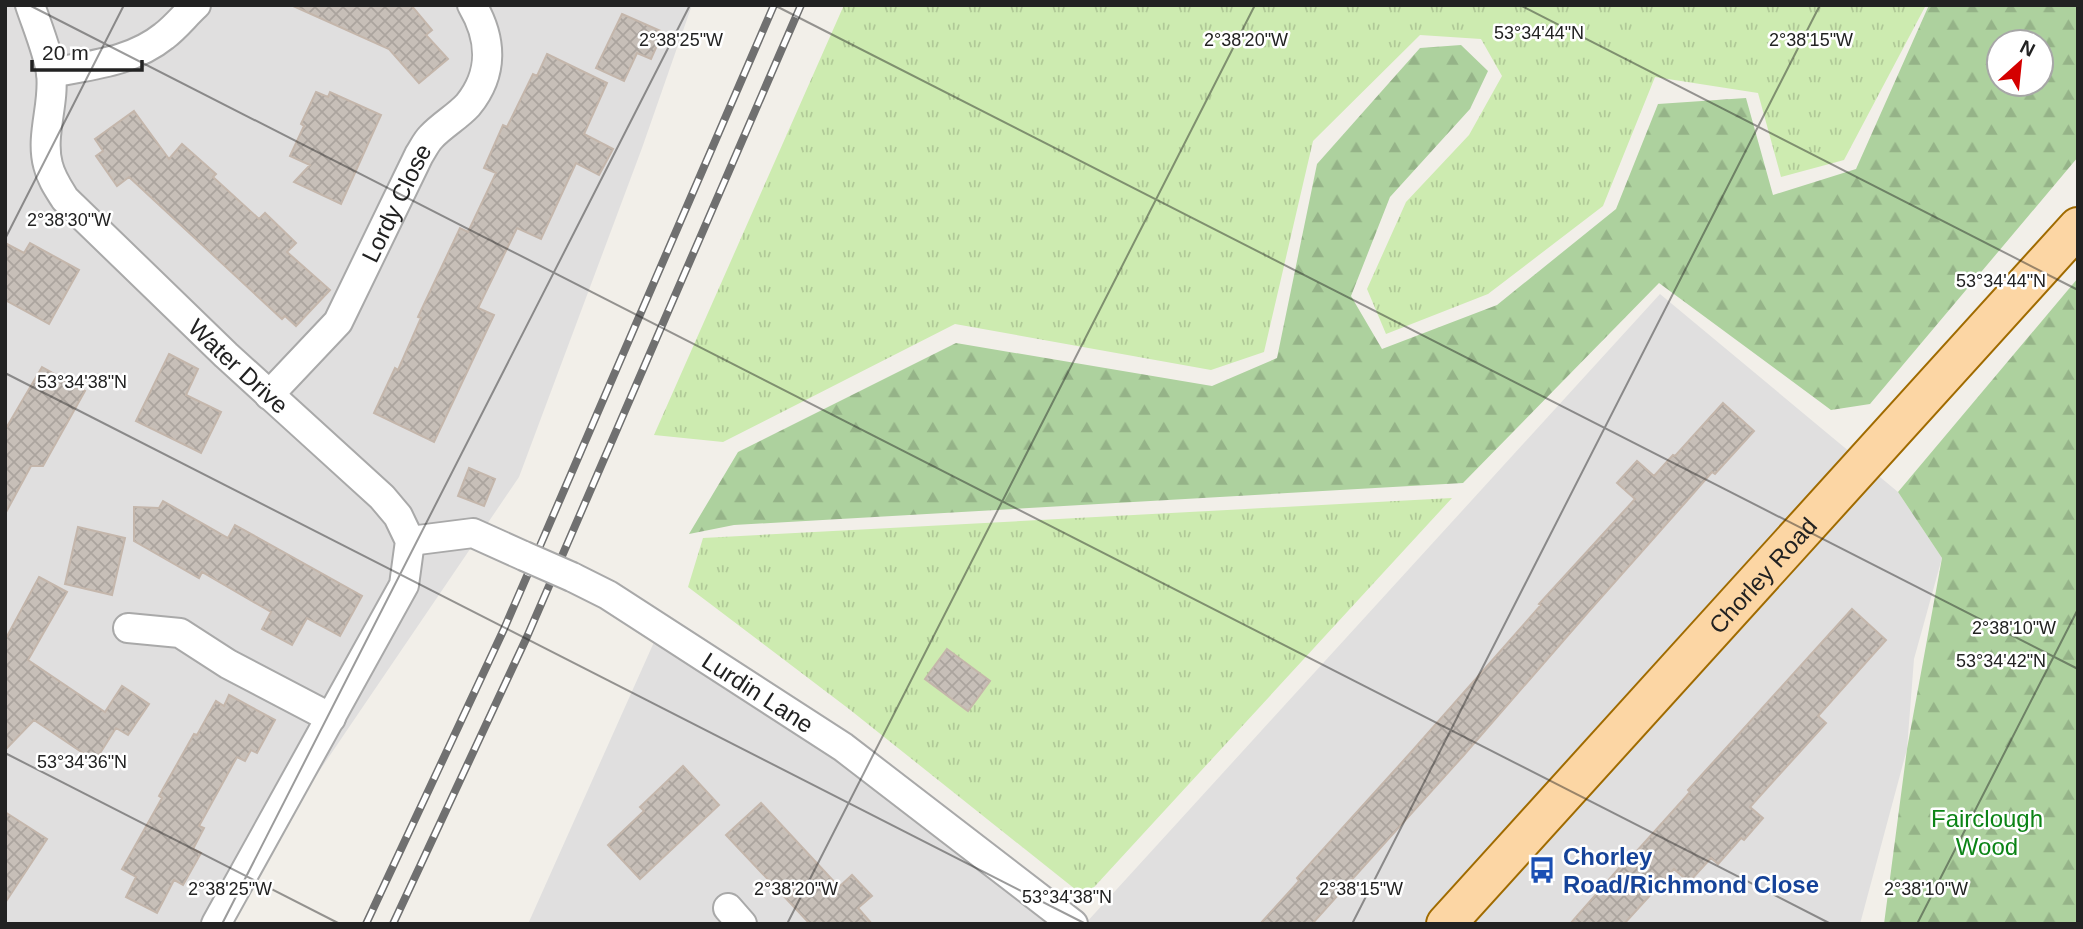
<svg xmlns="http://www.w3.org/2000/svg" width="2083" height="929" font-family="Arial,sans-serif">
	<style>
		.residential { fill: #e0dfdf }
		.grass { fill: url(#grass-tufts) }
		.forest { fill: url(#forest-firs); fill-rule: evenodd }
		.building { fill: url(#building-cross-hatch); stroke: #c4b6ab; stroke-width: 2 }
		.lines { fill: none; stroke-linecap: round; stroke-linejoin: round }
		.minor-casing { stroke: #a9a9a9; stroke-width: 32 }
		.primary-casing { stroke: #a06b00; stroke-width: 42 }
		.minor { stroke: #fff; stroke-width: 28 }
		.primary { stroke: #fcd6a4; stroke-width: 38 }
		.rail-casing { stroke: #707070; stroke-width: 8 }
		.rail { stroke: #fff; stroke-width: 5; stroke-dasharray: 16; stroke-linecap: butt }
		.minor-bridge-casing { stroke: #a9a9a9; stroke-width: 32; stroke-linecap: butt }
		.minor-bridge { stroke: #fff; stroke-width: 28 }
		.ticks { fill: none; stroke: #222; stroke-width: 2; stroke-opacity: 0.45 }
		.labels { text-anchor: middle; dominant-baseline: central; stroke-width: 5; stroke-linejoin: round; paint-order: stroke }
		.street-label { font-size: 24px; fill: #222; stroke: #fff }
		.park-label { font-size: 24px; fill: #0c8416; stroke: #fff }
		.transit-label { font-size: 24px; font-weight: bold; fill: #164399; stroke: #fff; text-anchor: start }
		.ticks-label { font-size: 18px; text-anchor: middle; fill: #222; stroke: #fff; stroke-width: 5; stroke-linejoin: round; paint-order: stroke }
	</style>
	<defs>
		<pattern id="grass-tufts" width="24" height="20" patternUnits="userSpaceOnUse" patternTransform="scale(1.75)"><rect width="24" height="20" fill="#cdebb0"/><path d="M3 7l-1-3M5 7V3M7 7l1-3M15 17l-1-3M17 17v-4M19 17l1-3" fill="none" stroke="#b0c997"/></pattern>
		<pattern id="forest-firs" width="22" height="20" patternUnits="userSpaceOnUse" patternTransform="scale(1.75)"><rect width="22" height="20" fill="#add19e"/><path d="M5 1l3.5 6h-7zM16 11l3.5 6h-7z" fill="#95b388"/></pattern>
		<pattern id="building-cross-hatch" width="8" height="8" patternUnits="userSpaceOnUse" patternTransform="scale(1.75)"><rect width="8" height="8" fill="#c7bfb8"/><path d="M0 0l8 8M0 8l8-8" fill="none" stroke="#aba49e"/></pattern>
	</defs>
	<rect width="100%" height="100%" fill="#f2efe9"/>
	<!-- residential -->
	<path class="residential" d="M5 5H692L642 148 519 477 269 845 225 924H5Z
		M1660 294 1898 492 1942 558 1914 659 1907 749 1860 924H1085Z
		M663 622 1071 924H528Z"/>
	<!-- grass -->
	<path class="grass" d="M844 5H1926L1844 160 1781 177 1758 93 1655 77 1603 206 1488 294 1386 334 1367 289 1406 202 1469 135 1502 76 1481 39 1420 35 1313 141 1264 352 1211 370 955 324 723 442 654 435Z
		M1452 498 1085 897 849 709 688 587 703 538Z"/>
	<!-- forest -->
	<path class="forest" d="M1929 5H2078V157L1870 404 1831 410 1659 283 1463 483 734 525 689 534 738 452 956 343 1212 386 1277 358 1317 164 1420 48 1461 45 1488 71 1470 109 1390 197 1351 296 1382 349 1497 305 1616 209 1658 104 1746 98 1773 195 1856 169ZM1999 42H2041V84H1999Z
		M2078 278V924H1884L1907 749 1942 558 1898 492Z"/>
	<!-- building -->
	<path class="building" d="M291 5H411L432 30 426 35 448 59 419 83 389 49Z
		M622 14 663 32 651 59 637 53 624 81 596 68Z
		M547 54 607 83 584 134 613 149 599 175 576 163 541 239 517 228 478 308 494 315 434 442 374 413 395 368 398 370 421 318 418 317 460 228 468 232 496 173 484 168 503 125 507 127 533 74 537 76Z
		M316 92 328 97 330 92 381 115 341 204 294 182 310 165 290 156 304 126 301 124Z
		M134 111 169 159 182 144 216 174 213 177 259 219 265 213 296 243 287 252 330 290 296 326 285 316 282 319 129 177 117 186 96 156 103 151 95 139Z
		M5 243 24 253 30 243 79 270 49 324 5 300Z
		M169 354 198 369 186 395 221 412 201 453 136 421Z
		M42 367 85 391 43 466H31L5 514V430Z
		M1723 403 1754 431 1734 453 1715 474 1712 472 1684 504 1590 610 1463 756 1312 924H1260L1299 881 1297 878 1413 750 1541 605 1539 604 1635 499 1617 483 1637 461 1654 476 1673 455 1675 456Z
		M469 468 495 479 484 506 458 496Z
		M163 501 228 538 235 525 362 596 340 636 307 618 292 645 262 629 271 612 202 572 199 578 134 541V507L159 508Z
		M78 527 125 538 112 595 65 584Z
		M39 577 67 592 28 660 105 712 122 686 149 704 128 735 116 728 95 761 34 720 5 750V640Z
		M1852 609 1886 640 1818 716 1826 723 1750 807 1763 818 1744 840 1741 838 1718 864 1711 858 1689 882 1674 869 1624 924H1570L1634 851 1636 852 1690 792 1688 790Z
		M947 649 990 681 968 711 925 679Z
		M229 695 275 720 257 753 251 750 245 761 237 757 199 826 204 828 193 849 201 853 183 885 174 880 157 913 126 897 136 877 122 869 162 798 159 796 194 734 197 735 216 701 224 706Z
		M683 766 719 805 640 879 608 845 644 811 640 807Z
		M761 803 839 887 852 875 872 896 858 908 872 924H810L726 835Z
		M5 812 47 839 5 903Z"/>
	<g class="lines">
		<defs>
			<g id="minor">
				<path id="s1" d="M30 5C37 26 48 52 51 73 55 104 40 135 48 165 51 178 58 188 65 199L226 355 382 497 398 516 410 541 404 585 216 924"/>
				<path d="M51 73C90 65 132 62 164 36 176 27 185 15 196 5"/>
				<path id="s2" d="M269 395 338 322 419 155C423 149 426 142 431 137 442 125 457 117 468 105 494 73 492 39 472 5"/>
				<path d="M410 541 473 533 524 556"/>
				<path id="s3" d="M572 577 608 595 843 747 1073 924"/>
				<path d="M128 628 180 633 228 664 331 718"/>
				<path d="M728 908 742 924"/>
			</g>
			<g id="primary">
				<path id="s4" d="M1446 924 2078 227"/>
			</g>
		</defs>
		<!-- minor casing -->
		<use href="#minor" class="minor-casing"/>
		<!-- primary casing -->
		<use href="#primary" class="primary-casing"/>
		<!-- minor -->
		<use href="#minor" class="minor"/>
		<!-- primary -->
		<use href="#primary" class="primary"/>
		<defs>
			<path id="rail" d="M366 924 504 629 774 5
				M393 924 526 639 801 5"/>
		</defs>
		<!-- rail casing -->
		<use href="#rail" class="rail-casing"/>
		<!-- rail -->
		<use href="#rail" class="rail"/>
		<defs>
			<path id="minor-bridge" d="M524 556 572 577"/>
		</defs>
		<!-- minor-bridge casing -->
		<use href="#minor-bridge" class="minor-bridge-casing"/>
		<!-- minor-bridge -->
		<use href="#minor-bridge" class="minor-bridge"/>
	</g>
	<!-- ticks -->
	<path class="ticks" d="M29 5 1831 924M774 5 2078 669M1520 5 2078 290M5 239 124 5M5 373 1086 924M5 753 340 924M222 924 690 5M787 924 1255 5M1352 924 1820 5M1917 924 2078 609"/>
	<!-- icons -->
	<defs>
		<symbol id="bus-bare" viewBox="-9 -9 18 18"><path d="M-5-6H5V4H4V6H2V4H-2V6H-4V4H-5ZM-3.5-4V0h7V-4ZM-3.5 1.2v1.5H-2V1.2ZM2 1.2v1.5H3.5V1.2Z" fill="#1a4fb4" stroke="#fff" stroke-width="2.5" paint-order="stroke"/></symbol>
	</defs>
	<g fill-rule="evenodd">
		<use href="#bus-bare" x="1523" y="851" width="38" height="38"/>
	</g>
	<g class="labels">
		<!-- street labels -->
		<g class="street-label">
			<text stroke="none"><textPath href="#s2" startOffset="233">Lordy Close</textPath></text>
			<text stroke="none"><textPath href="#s1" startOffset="443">Water Drive</textPath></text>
			<text stroke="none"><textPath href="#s4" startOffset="471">Chorley Road</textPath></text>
			<text stroke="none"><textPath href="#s3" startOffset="219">Lurdin Lane</textPath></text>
		</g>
		<!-- park labels -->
		<g class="park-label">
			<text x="1987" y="818">Fairclough<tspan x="1987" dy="28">Wood</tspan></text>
		</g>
		<!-- transit labels -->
		<g class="transit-label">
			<text x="1563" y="856">Chorley<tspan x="1563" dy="28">Road/Richmond Close</tspan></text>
		</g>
	</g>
	<g class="ticks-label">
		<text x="1539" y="39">53°34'44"N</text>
		<text x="681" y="46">2°38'25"W</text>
		<text x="1246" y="46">2°38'20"W</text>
		<text x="1811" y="46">2°38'15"W</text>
		<text x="69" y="226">2°38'30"W</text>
		<text x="2001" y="287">53°34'44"N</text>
		<text x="82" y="388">53°34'38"N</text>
		<text x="2014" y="634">2°38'10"W</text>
		<text x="2001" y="667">53°34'42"N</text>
		<text x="82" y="768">53°34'36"N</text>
		<text x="230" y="895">2°38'25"W</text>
		<text x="796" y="895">2°38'20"W</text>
		<text x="1361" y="895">2°38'15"W</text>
		<text x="1926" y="895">2°38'10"W</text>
		<text x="1067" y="903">53°34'38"N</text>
	</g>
	<!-- border -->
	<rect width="2083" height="929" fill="none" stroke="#222222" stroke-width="14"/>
	<!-- north arrow -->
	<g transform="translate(2020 63) rotate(27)"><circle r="33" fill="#ffffff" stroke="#a7a7a7" stroke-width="2"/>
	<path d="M0-5L12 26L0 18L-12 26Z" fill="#d40000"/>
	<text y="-10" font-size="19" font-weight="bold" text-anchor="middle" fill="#222222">N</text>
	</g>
	<!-- scale -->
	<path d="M32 60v10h110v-10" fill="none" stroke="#222222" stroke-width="3.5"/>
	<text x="42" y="60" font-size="21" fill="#222222" stroke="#ffffff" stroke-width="5" paint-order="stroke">20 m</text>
</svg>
